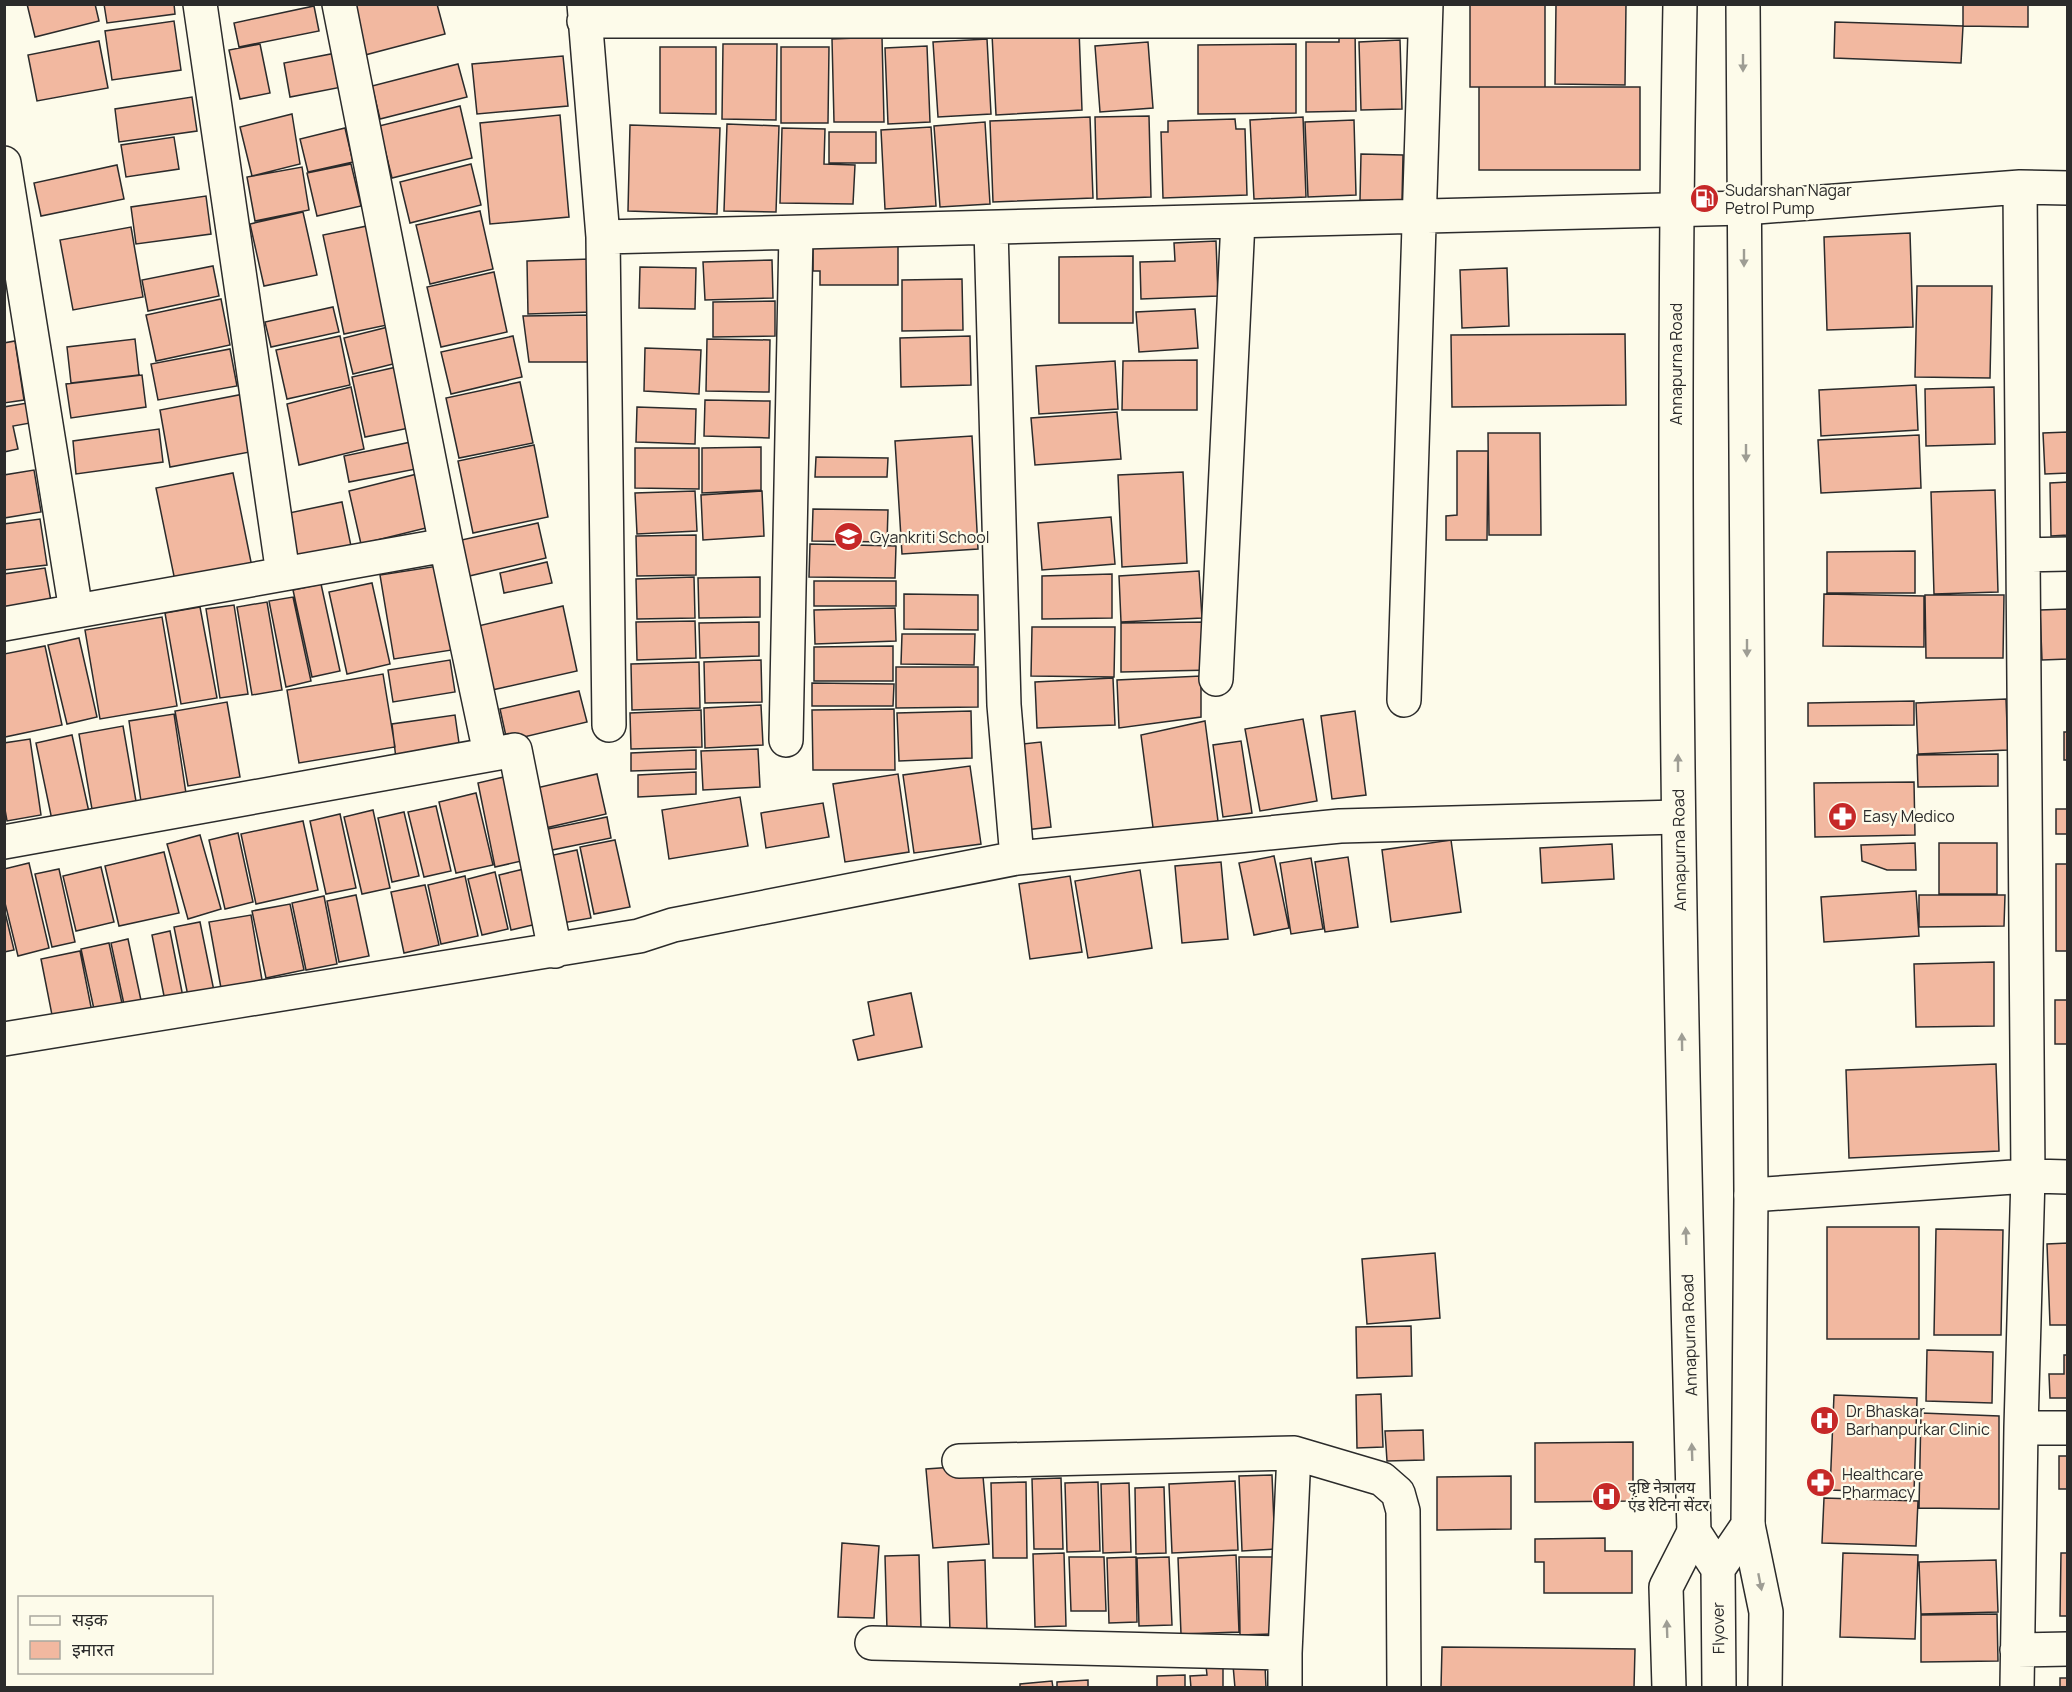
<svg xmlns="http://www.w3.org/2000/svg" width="2072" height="1692" font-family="Manrope,'Noto Sans Devanagari',sans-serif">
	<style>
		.building { fill: #f2b8a0; stroke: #2b2b2b; stroke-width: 1.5 }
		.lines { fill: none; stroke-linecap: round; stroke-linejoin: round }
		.minor-casing { stroke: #2b2b2b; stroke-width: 36 }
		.tertiary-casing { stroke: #2b2b2b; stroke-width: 36 }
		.secondary-casing { stroke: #2b2b2b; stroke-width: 36 }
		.minor { stroke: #fdfbea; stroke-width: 33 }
		.tertiary { stroke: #fdfbea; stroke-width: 33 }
		.secondary { stroke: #fdfbea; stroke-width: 33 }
		.oneway { fill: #9e9d94 }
		.labels { text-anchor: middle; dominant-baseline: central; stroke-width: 4.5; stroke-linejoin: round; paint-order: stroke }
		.poi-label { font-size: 16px; fill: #2b2b2b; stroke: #fdfbea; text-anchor: start }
		.street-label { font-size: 16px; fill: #2b2b2b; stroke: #fdfbea }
	</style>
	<rect width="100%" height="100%" fill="#fdfbea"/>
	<!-- building -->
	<path class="building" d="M27 4H95L99 21 35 37Z
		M104 4H174L175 14 107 23Z
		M351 4H437L445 34 365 55Z
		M1470 4H1545V87H1470Z
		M1556 4H1626L1625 85 1555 84Z
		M1963 4H2028V27L1963 26Z
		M314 6 319 31 239 47 234 23Z
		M174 21 181 70 112 80 105 31Z
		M1835 22 1963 26 1961 63 1834 58Z
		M1339 27H1355L1356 111 1306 112V42H1339Z
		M1079 29 1082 110 996 115 992 34Z
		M882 37 884 122H834L832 39Z
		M987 39 991 114 938 117 933 42Z
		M1400 40 1402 109 1361 110 1359 42Z
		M99 41 108 88 37 101 28 55Z
		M1148 42 1153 108 1100 112 1095 46Z
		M260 44 270 93 240 99 229 50Z
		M723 44H777L776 120 722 119Z
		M1296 44V113L1198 114V45Z
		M927 46 930 122 888 124 885 48Z
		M660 47H716V114L660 113Z
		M781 47H829L828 123H781Z
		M336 53 342 87 290 97 284 63Z
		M563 56 568 106 477 114 472 64Z
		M458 64 467 97 380 119 372 86Z
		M1479 87H1640V170H1479Z
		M192 97 197 131 119 142 115 109Z
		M460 106 472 158 392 178 379 126Z
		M292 114 300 164 252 176 240 127Z
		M560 115 569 217 490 224 480 123Z
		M1149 116 1151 197 1097 199 1095 117Z
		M1090 117 1093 198 993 202 990 121Z
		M1303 117 1306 197 1254 199 1250 120Z
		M1235 119 1236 129H1245L1247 195 1163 198 1161 132H1168V121Z
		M1354 120 1356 195 1308 197 1305 122Z
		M985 122 990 204 940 207 934 126Z
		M727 124 779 126 776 212 724 211Z
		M630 125 720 128 717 214 628 211Z
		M931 127 936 206 885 209 881 130Z
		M345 128 353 162 308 172 300 139Z
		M782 128 825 129 824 164 855 165 853 204 780 203Z
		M829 132H876V163H829Z
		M174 137 179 169 126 177 121 145Z
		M1361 154 1403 155 1402 201 1360 200Z
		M351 164 361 206 317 216 307 173Z
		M471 164 481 205 410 223 400 182Z
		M117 165 124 199 41 216 34 183Z
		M302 167 309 210 255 221 247 177Z
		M206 196 211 234 136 244 131 207Z
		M480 211 493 269 430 284 416 225Z
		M303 212 317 275 264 286 250 224Z
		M367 226 387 325 344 334 323 235Z
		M131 227 143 297 73 310 60 240Z
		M1910 233 1913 327 1827 330 1824 237Z
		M1216 241 1218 296 1141 299 1140 262 1175 261 1174 243Z
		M813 245H898V285H820V271H813Z
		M1133 256V323H1059V257Z
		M591 259 592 312 528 314 527 261Z
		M772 260 773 298 705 300 703 262Z
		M213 266 219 296 148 311 142 280Z
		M640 267 696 268 695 309 639 308Z
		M1507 268 1509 326 1462 328 1460 270Z
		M494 272 507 332 441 347 427 287Z
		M962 279 963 330 902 331V280Z
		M1917 286H1992L1990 378 1915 377Z
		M221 299 230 345 156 361 146 315Z
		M775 301V336L713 337V302Z
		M333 307 339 332 271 347 265 322Z
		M1195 309 1198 348 1139 352 1136 312Z
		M593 315 594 362H529L523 316Z
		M392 326 401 362 353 374 344 338Z
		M1625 334 1626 405 1452 407 1451 335Z
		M340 336 350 385 287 399 276 350Z
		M513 336 522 377 451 394 441 352Z
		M970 336 971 385 901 387 900 338Z
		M135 339 139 375 71 383 67 347Z
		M707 339 770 340 769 392 706 391Z
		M15 341 24 400 4 403V343Z
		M645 348 701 350 699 394 644 391Z
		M230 349 237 386 158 400 151 364Z
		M1197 360V410H1122L1123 361Z
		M1115 361 1118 409 1039 414 1036 366Z
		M401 366 414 427 365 437 352 377Z
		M142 375 146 407 71 418 66 384Z
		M520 382 533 443 459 458 446 398Z
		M1916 385 1918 430 1821 436 1819 390Z
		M351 387 364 449 299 465 287 404Z
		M1994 387 1995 444 1926 446 1925 389Z
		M244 394 255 451 170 467 160 410Z
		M705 400 770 401 769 438 704 436Z
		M33 402 36 422 13 426 18 449 4 452V407Z
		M637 407 696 409 695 444 636 442Z
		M1117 412 1121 459 1035 465 1031 418Z
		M159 429 163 462 76 474 73 441Z
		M2068 432V473L2045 474 2043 433Z
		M1488 433H1540L1541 535H1489Z
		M1919 435 1921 488 1821 493 1818 440Z
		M972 436 978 549 902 554 895 441Z
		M411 442 416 469 349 482 344 456Z
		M534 445 548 517 473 533 458 461Z
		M761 447V490L702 493V448Z
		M635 448H699V489L635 488Z
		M1457 451H1488L1487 540H1446V516L1457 515Z
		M816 457 888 458 887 477H815Z
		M34 470 41 512 4 518V475Z
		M1183 472 1187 563 1122 567 1118 475Z
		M233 473 252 567 175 581 156 488Z
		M417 474 430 527 361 544 349 491Z
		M2068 482V535L2051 536 2050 483Z
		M1995 490 1998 592 1934 594 1931 492Z
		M695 491 697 531 637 534 635 493Z
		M762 491 764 536 703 540 701 495Z
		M342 502 352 551 299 563 289 513Z
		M813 509 888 510 887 542 812 541Z
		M1111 517 1115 564 1042 570 1038 523Z
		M40 519 47 565 4 570V524Z
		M538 523 546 558 465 577 457 541Z
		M696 535V575L637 576 636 536Z
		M810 544 896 546 895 578 809 577Z
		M1915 551V593H1827V552Z
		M547 562 552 583 504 593 500 573Z
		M438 566 452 650 394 659 380 575Z
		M45 568 53 612 4 620V574Z
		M1199 571 1202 618 1121 622 1119 576Z
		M1112 574V618L1042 619V576Z
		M694 577 695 618 637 619 636 579Z
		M760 577V617L699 618 698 578Z
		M814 581H896V606H814Z
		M372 583 390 664 347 674 329 592Z
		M321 584 340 671 312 677 293 590Z
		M904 594 978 595V630L904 629Z
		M1824 594 1924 596V647L1823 646Z
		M1925 595H2004L2003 658H1926Z
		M293 597 311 681 286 687 269 601Z
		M267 602 282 690 252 695 237 607Z
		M234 605 248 694 220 698 206 609Z
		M563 606 577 671 492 690 478 626Z
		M200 607 217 698 181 704 165 613Z
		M895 608 896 641 815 644 814 610Z
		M2068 609V659L2042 660 2040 610Z
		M162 617 177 706 100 719 85 630Z
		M695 621 696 658 637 660 636 622Z
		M759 622V656L700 658 699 623Z
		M1211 622 1212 670 1121 672V623Z
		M1032 627H1115L1114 677 1031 676Z
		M902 634H975L974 665 901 664Z
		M79 638 97 717 67 724 48 645Z
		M45 646 62 725 5 737 4 654Z
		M893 646V681H814V647Z
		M450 660 455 692 393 702 388 670Z
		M761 660 762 702 705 703 704 662Z
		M699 662 700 708 632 710 631 664Z
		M896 667H978V707L896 708Z
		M383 674 395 747 299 763 287 690Z
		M1201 676V717L1119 728 1117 680Z
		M1113 678 1115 725 1037 728 1035 682Z
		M812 683 894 684 893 706H812Z
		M579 691 587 722 507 741 500 709Z
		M2006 699 2008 750 1918 754 1916 703Z
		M1914 701V725L1808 726V703Z
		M227 702 240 777 188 786 175 711Z
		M761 705 763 745 705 748 704 708Z
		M894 709 895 770H813L812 710Z
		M701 710 702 747 631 749 630 713Z
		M971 711 972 758 899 761 897 713Z
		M1355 711 1366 795 1332 799 1321 716Z
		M174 714 187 800 142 808 129 721Z
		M455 715 460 750 396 759 392 724Z
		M1303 719 1317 801 1260 811 1245 729Z
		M1205 721 1218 821 1154 835 1141 735Z
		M123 726 137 807 93 815 79 734Z
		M2064 732H2068V760H2064Z
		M72 735 89 812 52 820 36 743Z
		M30 739 41 815 7 821 4 804V743Z
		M1241 741 1252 813 1223 817 1213 745Z
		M1041 742 1051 827 1016 831 1006 746Z
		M758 749 760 787 703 790 701 751Z
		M696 750V769L631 771V753Z
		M1998 754V786L1918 787 1917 755Z
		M970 766 981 844 914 853 903 775Z
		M696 772V794L638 797V775Z
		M597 774 606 814 541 829 532 789Z
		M898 774 909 852 845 862 833 784Z
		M508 776 526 860 495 867 478 783Z
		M1914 782 1915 835 1815 837 1814 783Z
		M476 793 493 865 456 873 439 802Z
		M740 797 748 846 669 859 662 810Z
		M823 803 829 837 766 848 761 813Z
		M436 806 451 871 424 877 408 812Z
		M2056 809H2068V834H2056Z
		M373 810 390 888 362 894 344 817Z
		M404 812 419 876 392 882 378 818Z
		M340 814 356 888 326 894 310 821Z
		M607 817 611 838 547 851 543 830Z
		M303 821 318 890 256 904 241 834Z
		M238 833 253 902 225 909 209 840Z
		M200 835 221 909 188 919 167 844Z
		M615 840 630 907 594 914 580 847Z
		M1451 840 1461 912 1391 922 1382 850Z
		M1915 843 1916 870H1887L1862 861 1861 845Z
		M1939 843H1997V894H1939Z
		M1612 844 1614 879 1542 883 1540 848Z
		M577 850 591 918 557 924 544 857Z
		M164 852 179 913 119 926 105 866Z
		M1274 856 1289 928 1254 935 1239 863Z
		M1348 857 1358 927 1325 932 1315 862Z
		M1311 858 1323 929 1291 934 1280 863Z
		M1221 862 1228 939 1182 943 1175 866Z
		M29 863 49 948 18 956 4 899V869Z
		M2056 864H2068V951H2056Z
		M101 867 114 922 76 931 63 876Z
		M59 869 75 942 52 947 35 874Z
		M524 869 537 924 511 930 499 875Z
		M1140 870 1152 948 1088 958 1075 881Z
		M495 872 508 929 482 935 468 879Z
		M465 876 478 936 441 944 428 885Z
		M1070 876 1082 952 1030 959 1019 884Z
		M425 885 439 945 404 953 391 892Z
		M1916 891 1919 936 1824 942 1821 897Z
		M356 895 369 956 339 962 327 901Z
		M1919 895H2005L2004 926 1919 927Z
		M324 896 337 964 306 970 292 903Z
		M290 904 304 970 266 978 252 911Z
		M4 908 14 950 4 952Z
		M251 915 262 980 221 988 209 922Z
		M200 922 214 991 188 996 174 927Z
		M170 931 183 997 165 1001 152 935Z
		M128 939 142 1005 125 1009 111 943Z
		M109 943 123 1008 95 1014 81 949Z
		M80 951 92 1012 53 1020 41 959Z
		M1994 962V1026L1916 1027 1914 964Z
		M911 993 922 1047 858 1060 853 1040 874 1035 868 1002Z
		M2055 1000H2068V1044H2055Z
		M1996 1064 1999 1151 1849 1158 1846 1070Z
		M1827 1227H1919V1339H1827Z
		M1936 1229 2003 1230 2001 1335H1934Z
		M2068 1243V1325H2050L2047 1244Z
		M1435 1253 1440 1318 1367 1324 1362 1259Z
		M1411 1326 1412 1376 1357 1378 1356 1327Z
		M1927 1350 1993 1352 1992 1403 1926 1401Z
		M2064 1355H2068V1398H2050L2049 1374H2064Z
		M1381 1394 1383 1447 1357 1448 1356 1395Z
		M1834 1395 1917 1398 1914 1493 1830 1490Z
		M1921 1413 1999 1416V1509L1919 1508Z
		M1423 1430 1424 1460 1387 1461 1385 1431Z
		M1633 1442V1501L1535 1502V1443Z
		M2059 1456H2068V1489H2059Z
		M982 1465 989 1544 933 1548 926 1469Z
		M1272 1475 1275 1549 1242 1551 1239 1476Z
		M1511 1476V1529L1437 1530V1477Z
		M1061 1478 1063 1549H1034L1032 1479Z
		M1235 1481 1238 1550 1172 1553 1169 1484Z
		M1026 1482 1027 1558H993L991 1483Z
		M1098 1482 1100 1551 1067 1552 1065 1483Z
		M1129 1483 1131 1552 1103 1553 1101 1484Z
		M1164 1487 1166 1553 1136 1554 1135 1488Z
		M1824 1498 1918 1501 1916 1546 1822 1543Z
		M1605 1538V1551H1632V1593H1544V1562H1535V1539Z
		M842 1543 879 1546 874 1618 838 1617Z
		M1064 1553 1066 1626 1035 1627 1033 1554Z
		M1843 1553 1918 1555 1915 1639 1840 1637Z
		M2061 1553H2068V1616H2060Z
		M919 1555 921 1628 887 1630 885 1556Z
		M1236 1555 1239 1632 1181 1634 1178 1558Z
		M1069 1557H1104L1106 1611H1071Z
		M1136 1557 1137 1622 1109 1623 1107 1558Z
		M1169 1557 1172 1625 1139 1626 1137 1558Z
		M1239 1557H1275L1276 1634 1240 1635Z
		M985 1560 987 1631 950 1632 948 1562Z
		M1996 1560 1998 1612 1921 1614 1919 1562Z
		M1997 1614 1998 1661 1921 1662V1615Z
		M1442 1647 1635 1649 1634 1688H1441Z
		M1233 1665H1265L1266 1688H1235Z
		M1206 1666H1223V1688H1191L1190 1676 1207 1675Z
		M1185 1675V1688H1157V1676Z
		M2060 1678H2068V1688H2060Z
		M1088 1680V1688H1057V1682Z
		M1052 1681 1053 1688H1020V1684Z"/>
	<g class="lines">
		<defs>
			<path id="minor" d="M200 4 283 574
				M339 4 446 545 490 753
				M584 4 603 237 609 725
				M584 21H1424
				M4 163 76 611
				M991 228 1004 705 1017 858
				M603 237 1744 208 2020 187 2068 188
				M2023 555 2068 554
				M4 624 446 545
				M1216 679 1238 221
				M1404 700 1426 4
				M786 740 796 233
				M4 842 515 750 555 951
				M4 1039 639 936 673 925 1017 858 1340 826 1678 817
				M1751 1195 2028 1176 2068 1177
				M2021 1428H2068
				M959 1461 1294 1453 1382 1479 1398 1493 1403 1511 1404 1688
				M872 1643 1285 1653
				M2017 1650 2068 1649
				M1285 1688V1653L1294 1453
				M2017 1688 2021 1428 2028 1176 2020 187"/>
			<path id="tertiary" d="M1748 1525 1766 1612 1765 1688
				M1669 1688 1666 1587 1694 1532"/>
			<path id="secondary" d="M1680 4C1670 514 1680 1023 1694 1532L1718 1569 1719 1688
				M1718 1569 1748 1525 1751 1195 1743 4"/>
		</defs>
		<!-- minor casing -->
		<use href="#minor" class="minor-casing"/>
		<!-- tertiary casing -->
		<use href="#tertiary" class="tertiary-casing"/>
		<!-- secondary casing -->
		<use href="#secondary" class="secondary-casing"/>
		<!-- minor -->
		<use href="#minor" class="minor"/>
		<!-- tertiary -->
		<use href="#tertiary" class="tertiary"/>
		<!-- secondary -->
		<use href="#secondary" class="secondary"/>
	</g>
	<!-- one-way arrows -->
	<defs><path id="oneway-solid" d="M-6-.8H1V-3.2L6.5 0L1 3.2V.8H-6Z" transform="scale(1.5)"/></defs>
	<g class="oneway">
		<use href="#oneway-solid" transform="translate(1743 63) rotate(90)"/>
		<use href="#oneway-solid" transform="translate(1744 258) rotate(90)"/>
		<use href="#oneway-solid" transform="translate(1746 453) rotate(90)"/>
		<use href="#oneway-solid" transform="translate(1747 648) rotate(90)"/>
		<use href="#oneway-solid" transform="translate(1678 763) rotate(-90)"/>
		<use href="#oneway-solid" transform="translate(1682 1042) rotate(-91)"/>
		<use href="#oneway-solid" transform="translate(1686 1236) rotate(-92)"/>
		<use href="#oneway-solid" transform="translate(1692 1452) rotate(-92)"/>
		<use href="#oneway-solid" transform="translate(1760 1582) rotate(79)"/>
		<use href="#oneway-solid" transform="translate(1667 1629) rotate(-92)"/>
	</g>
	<!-- icons -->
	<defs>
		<symbol id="fuel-disc" viewBox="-11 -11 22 22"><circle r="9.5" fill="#c62828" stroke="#fdfbea"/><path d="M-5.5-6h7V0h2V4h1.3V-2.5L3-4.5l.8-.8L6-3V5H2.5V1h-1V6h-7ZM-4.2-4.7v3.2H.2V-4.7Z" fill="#fff"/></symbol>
		<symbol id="school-disc" viewBox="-11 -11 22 22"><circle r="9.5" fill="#c62828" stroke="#fdfbea"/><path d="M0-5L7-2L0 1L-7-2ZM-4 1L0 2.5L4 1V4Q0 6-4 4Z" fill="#fff"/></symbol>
		<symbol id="pharmacy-disc" viewBox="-11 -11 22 22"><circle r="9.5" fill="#c62828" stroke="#fdfbea"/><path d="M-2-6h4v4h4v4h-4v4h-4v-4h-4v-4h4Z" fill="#fff"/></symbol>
		<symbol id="hospital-disc" viewBox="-11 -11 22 22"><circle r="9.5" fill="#c62828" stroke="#fdfbea"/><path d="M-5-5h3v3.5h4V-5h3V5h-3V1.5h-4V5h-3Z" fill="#fff"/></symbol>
	</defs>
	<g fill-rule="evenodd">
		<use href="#fuel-disc" x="1688" y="182" width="33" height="33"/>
		<use href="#school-disc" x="832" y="520" width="33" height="33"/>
		<use href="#pharmacy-disc" x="1826" y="800" width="33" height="33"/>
		<use href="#hospital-disc" x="1808" y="1404" width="33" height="33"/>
		<use href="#pharmacy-disc" x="1804" y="1466" width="33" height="33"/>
		<use href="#hospital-disc" x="1590" y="1480" width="33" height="33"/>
	</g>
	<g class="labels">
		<!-- poi labels -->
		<g class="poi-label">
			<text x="1725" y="190">Sudarshan Nagar<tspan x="1725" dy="18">Petrol Pump</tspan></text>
			<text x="870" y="537">Gyankriti School</text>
			<text x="1863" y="816">Easy Medico</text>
			<text x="1846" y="1411">Dr Bhaskar<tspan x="1846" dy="18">Barhanpurkar Clinic</tspan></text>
			<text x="1842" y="1474">Healthcare<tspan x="1842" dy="18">Pharmacy</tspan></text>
			<text x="1628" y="1487">दृष्टि नेत्रालय<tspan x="1628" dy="18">एंड रेटिना सेंटर</tspan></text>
		</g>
		<!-- street labels -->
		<g class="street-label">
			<text transform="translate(1676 364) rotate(-90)">Annapurna Road</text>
			<text transform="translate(1679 850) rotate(-91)">Annapurna Road</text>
			<text transform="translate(1689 1335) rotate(-92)">Annapurna Road</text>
			<text transform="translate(1718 1628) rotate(-91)">Flyover</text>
		</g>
	</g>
	<!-- border -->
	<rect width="2072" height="1692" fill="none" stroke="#2b2b2b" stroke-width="12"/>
	<!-- legend -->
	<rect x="18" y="1596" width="195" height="78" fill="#fdfbea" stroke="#a9a89e" stroke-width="1.5"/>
	<rect x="30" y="1616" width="30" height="9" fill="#fdfbea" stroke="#a9a89e" stroke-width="1.5"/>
	<text x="72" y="1626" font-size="18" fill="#2b2b2b">सड़क</text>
	<rect x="30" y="1641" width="30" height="18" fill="#f2b8a0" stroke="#a9a89e" stroke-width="1.5"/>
	<text x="72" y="1656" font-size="18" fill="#2b2b2b">इमारत</text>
</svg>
